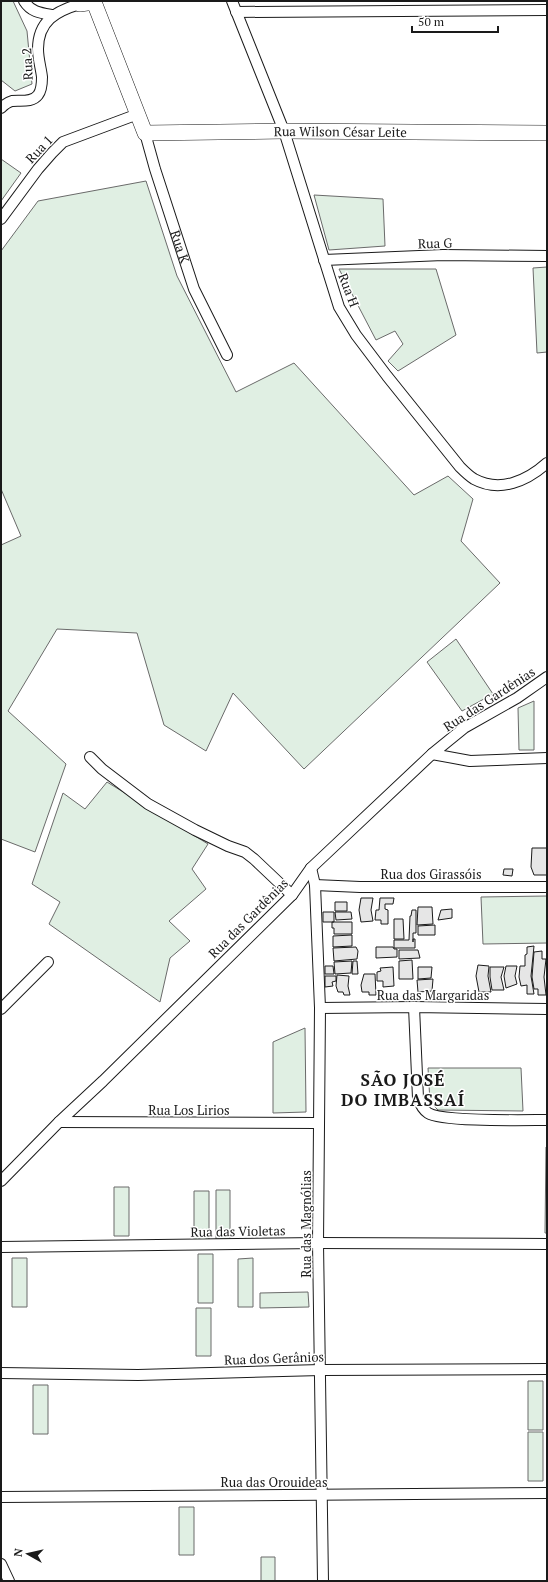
<svg xmlns="http://www.w3.org/2000/svg" width="548" height="1582" font-family="'PT Serif',serif">
	<style>
		.green { fill: #e0efe3; stroke: #6a6a6a }
		.building { fill: #e6e6e6; stroke: #1a1a1a }
		.lines { fill: none; stroke-linecap: round; stroke-linejoin: round }
		.street-casing { stroke: #1a1a1a; stroke-width: 12 }
		.secondary-casing { stroke: #1a1a1a; stroke-width: 16 }
		.street { stroke: #fff; stroke-width: 10 }
		.secondary { stroke: #fff; stroke-width: 15 }
		.labels { text-anchor: middle; dominant-baseline: central; stroke-width: 3; stroke-linejoin: round; paint-order: stroke }
		.street-label { font-size: 13px; fill: #1a1a1a; stroke: #fff }
		.district-label { font-size: 17px; font-weight: bold; letter-spacing: 1px; fill: #1a1a1a; stroke: #fff }
	</style>
	<rect width="100%" height="100%" fill="#fff"/>
	<!-- green -->
	<path class="green" d="M1 1H13L27 31 32 84 15 91 1 80Z
		M1 159 21 173 1 201Z
		M146 181 177 276 236 392 294 363 414 495 448 476 473 499 461 541 500 583 304 769 233 693 206 751 164 725 137 633 57 629 8 711 66 764 35 852 1 839V545L21 536 1 489V251L38 201Z
		M314 195 383 199 385 246 329 250Z
		M547 267V352L537 353 533 268Z
		M339 269H436L456 335 398 371 388 361 403 344 395 331 376 340Z
		M456 639 493 694 462 711 427 662Z
		M534 701V750H519L518 708Z
		M107 782 208 844 192 869 206 889 169 921 190 941 170 958 160 1002 49 924 60 902 32 884 63 793 85 809Z
		M547 896V943L483 944 481 897Z
		M305 1028 306 1112 273 1113V1042Z
		M428 1068H521L523 1111 438 1110 430 1102Z
		M546 1147H547V1233H545Z
		M129 1187V1236H114V1187Z
		M216 1190H230V1239H216Z
		M194 1191H209V1240H194Z
		M198 1254H213V1303H198Z
		M12 1258H27V1307H12Z
		M253 1258V1307H238V1259Z
		M308 1292 309 1307 260 1308V1293Z
		M196 1308H211V1356H196Z
		M528 1381H543V1430H528Z
		M33 1385H48V1434H33Z
		M528 1432H543V1481H528Z
		M179 1507H194V1555H179Z
		M261 1557H275V1581H261Z"/>
	<!-- building -->
	<path class="building" d="M532 848H547V875H534L531 867Z
		M504 869H513L512 876 503 875Z
		M361 898H373L371 910 373 921 361 922 359 910Z
		M380 898H394L393 904H385V909L388 910V924H381V920H375L376 910H379Z
		M335 902H347V911H335Z
		M418 907H432L433 924 417 925Z
		M452 909V918L438 920 441 910Z
		M412 910H416V933H413V942V939H415V948H394V940H409L410 916H411Z
		M323 912H334V922H323Z
		M335 912H351L352 919 336 920Z
		M394 919H403L404 939H394Z
		M332 922H352V934H334V928H332Z
		M435 925V935H418V926Z
		M352 935V946L333 947V936Z
		M534 946 531 976 534 994H527V985L521 986 519 977 520 966H525V955L527 954V947Z
		M356 947 358 951 357 959 334 961 333 948Z
		M376 947H393L394 949H397V957L376 958Z
		M399 950H418L420 958 399 959Z
		M542 951V959H546L544 977 546 995H538V989H534L532 977 534 952Z
		M412 960 413 979H399V961Z
		M352 961 351 973 335 974 334 962Z
		M353 961H357L358 974H352Z
		M478 965 489 966 488 976 491 992H479L476 976Z
		M325 966H333L334 974H325Z
		M506 966H517L515 976 517 984 506 988 504 976Z
		M393 967 394 986 383 987V981H377V972L381 971 380 968Z
		M418 967H432L431 978 418 979Z
		M490 967H504L501 977 504 990H492L490 977Z
		M364 974H375L376 995H369V992H362L361 985Z
		M337 975 349 976 348 986 350 995H344L343 992H338L336 986Z
		M325 976H336V981L332 982 333 986 325 987Z
		M433 979 432 991 418 992 417 980Z"/>
	<g class="lines">
		<defs>
			<g id="street">
				<path d="M24 1C31 12 40 13 52 15"/>
				<path d="M232 1 284 131 339 307 356 335 387 376 460 467C464 471 469 476 474 479 500 493 527 481 547 463"/>
				<path d="M236 12 547 10"/>
				<path d="M1 108C4 105 8 102 12 101 20 100 32 103 38 95 42 90 42 82 42 77 41 68 38 59 38 49 38 21 56 11 80 4"/>
				<path id="s1" d="M145 133 155 169 194 289 227 355"/>
				<path d="M1 219 38 169 52 153 63 142 138 114"/>
				<path d="M324 260 443 255 547 256"/>
				<path d="M432 754 470 761 547 758"/>
				<path d="M90 757 102 769 148 804 195 830 228 846 245 852 254 859 292 895"/>
				<path d="M311 868 315 885 320 1008 318 1243 323 1581"/>
				<path d="M315 885 360 887H547"/>
				<path d="M414 1007 418 1098C420 1104 422 1109 428 1113 442 1122 525 1120 547 1120"/>
				<path d="M320 1008 414 1007 547 1009"/>
				<path d="M1 1009 48 962"/>
				<path d="M59 1122 318 1123"/>
				<path d="M1 1181 59 1122 103 1081 292 895 311 868 432 754 464 728 517 698 547 677"/>
				<path d="M1 1247 318 1243 547 1244"/>
				<path d="M1 1373 138 1375 321 1370 547 1369"/>
				<path d="M1 1497 547 1493"/>
				<path d="M1 1564 9 1581"/>
			</g>
			<g id="secondary">
				<path id="s2" d="M80 4 94 2 145 133 284 131 547 133"/>
			</g>
		</defs>
		<!-- street casing -->
		<use href="#street" class="street-casing"/>
		<!-- secondary casing -->
		<use href="#secondary" class="secondary-casing"/>
		<!-- street -->
		<use href="#street" class="street"/>
		<!-- secondary -->
		<use href="#secondary" class="secondary"/>
	</g>
	<g class="labels">
		<!-- street labels -->
		<g class="street-label">
			<text transform="translate(27 64) rotate(-93)">Rua 2</text>
			<text stroke="none"><textPath href="#s2" startOffset="350">Rua Wilson César Leite</textPath></text>
			<text transform="translate(39 149) rotate(-47)">Rua 1</text>
			<text transform="translate(435 243) rotate(-2)">Rua G</text>
			<text stroke="none"><textPath href="#s1" startOffset="119">Rua K</textPath></text>
			<text transform="translate(349 290) rotate(69)">Rua H</text>
			<text transform="translate(489 699) rotate(-33)">Rua das Gardênias</text>
			<text x="431" y="874">Rua dos Girassóis</text>
			<text transform="translate(248 918) rotate(-45)">Rua das Gardênias</text>
			<text x="433" y="995">Rua das Margaridas</text>
			<text x="189" y="1110">Rua Los Lirios</text>
			<text transform="translate(306 1224) rotate(-90)">Rua das Magnólias</text>
			<text transform="translate(238 1231) rotate(-1)">Rua das Violetas</text>
			<text transform="translate(274 1358) rotate(-2)">Rua dos Gerânios</text>
			<text x="274" y="1482">Rua das Orouideas</text>
		</g>
		<!-- district labels -->
		<g class="district-label">
			<text x="403" y="1079">SÃO JOSÉ<tspan x="403" dy="20">DO IMBASSAÍ</tspan></text>
		</g>
	</g>
	<!-- border -->
	<rect width="548" height="1582" fill="none" stroke="#1a1a1a" stroke-width="4"/>
	<!-- north arrow -->
	<g transform="translate(28 1554) rotate(278)" stroke="#ffffff" stroke-width="3" paint-order="stroke">
	<path d="M0-3L7 15L0 10L-7 15Z" fill="#1a1a1a"/>
	<text y="-6" font-size="11" font-weight="bold" text-anchor="middle" fill="#1a1a1a">N</text>
	</g>
	<!-- scale -->
	<path d="M412 26v6h86v-6" fill="none" stroke="#1a1a1a" stroke-width="2"/>
	<text x="418" y="26" font-size="12" fill="#1a1a1a" stroke="#ffffff" stroke-width="3" paint-order="stroke">50 m</text>
</svg>
